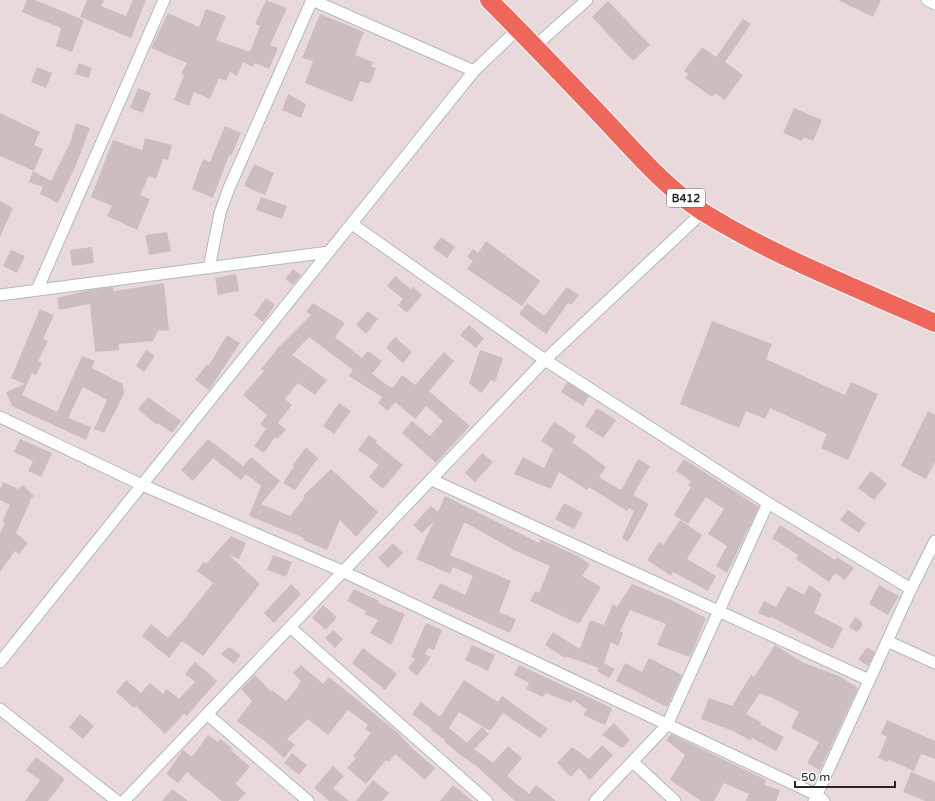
<svg xmlns="http://www.w3.org/2000/svg" width="935" height="801" font-family="'Varela Round',sans-serif">
	<style>
		.building { fill: #ccbebf }
		.lines { fill: none; stroke-linecap: round; stroke-linejoin: round }
		.minor-casing { stroke: #adb9bc; stroke-width: 13 }
		.primary-casing { stroke: #fff; stroke-width: 20 }
		.minor { stroke: #fff; stroke-width: 11 }
		.primary { stroke: #ee675a; stroke-width: 18 }
		.labels { text-anchor: middle; dominant-baseline: central; stroke-width: 3; stroke-linejoin: round; paint-order: stroke }
		.shield { fill: #fff; stroke: #686868; stroke-width: 1 }
		.shield-label { font-size: 11px; font-weight: bold; fill: #272727 }
	</style>
	<rect width="100%" height="100%" fill="#ead9db"/>
	<!-- building -->
	<path class="building" d="M27 0H35L84 20 72 52 56 46 61 28 22 12Z
		M87 0H104L101 6 126 16 133 0H146L131 38 80 17Z
		M266 0 287 8 270 45 278 48 269 69 255 63 253 67 243 62 237 76 230 72 226 81 219 78 210 99 194 92 189 106 174 100 184 75 181 74 187 63 151 48 168 13 199 27 206 9 226 16 216 40 250 52 260 26 255 24Z
		M838 0H881L873 17Z
		M608 1 650 45 633 61 592 17Z
		M320 14 364 32 355 55 373 62 371 67 376 68 370 84 360 81 352 102 305 83 313 61 302 58Z
		M743 19 751 24 725 62 743 75 725 100 715 93 712 97 685 78 688 74 684 71 702 47 716 57Z
		M79 63 92 68 89 78 75 74Z
		M37 67 52 73 46 88 31 82Z
		M138 88 151 93 143 113 130 108Z
		M288 94 306 104 301 118 282 110Z
		M794 108 822 120 813 141 804 137 802 141 783 133Z
		M0 113 40 132 34 145 43 149 34 171 0 156Z
		M76 123 90 128 76 165 58 203 40 194 43 187 29 182 33 171 51 181 70 143Z
		M225 126 241 133 231 156 229 155 213 198 192 189 203 159 210 162Z
		M145 138 172 145 168 160 163 159 156 179 149 176 140 195 150 199 137 230 107 216 112 206 91 197 113 140 142 150Z
		M254 164 274 173 265 195 244 186Z
		M261 197 287 206 282 219 256 210Z
		M0 201 13 208 0 237Z
		M167 232 171 251 149 255 145 235Z
		M441 237 455 247 447 258 433 248Z
		M486 241 540 281 522 306 467 269 473 261 467 257 473 249 478 253Z
		M92 247 94 263 72 266 70 250Z
		M11 250 25 256 17 273 3 266Z
		M293 269 301 275 293 285 285 279Z
		M236 274 239 291 218 295 215 278Z
		M395 276 411 289 413 287 422 295 407 313 398 305 403 299 387 286Z
		M164 283 169 330 158 331 153 341 119 344V350L95 352 90 304 59 310 57 298 89 290 113 287 114 291Z
		M567 287 579 295 571 305 568 303 546 334 519 314 527 303 544 316Z
		M266 298 275 305 263 322 254 315Z
		M313 303 345 323 335 337 362 358 368 351 382 361 372 374 390 387 393 388 402 375 415 385 444 352 454 361 429 391 470 426 436 463 402 433 412 421 430 436 443 421 426 406 415 419 395 402 388 411 378 403 382 397 349 376 353 370 309 337 292 355 327 380 315 395 298 383 285 399 292 405 278 423 286 430 277 439 275 437 264 453 254 446 266 429 260 424 267 415 243 395 264 371 261 369 277 349 311 315 306 312Z
		M40 309 54 315 43 339 48 341 38 361 42 363 36 375 32 373 22 395 57 412 82 356 95 361 92 368 123 384 124 394 104 433 94 429 107 400 83 387 68 418 91 427 86 440 12 406 6 392 25 384 11 378Z
		M368 311 378 319 366 334 356 325Z
		M712 321 772 344 766 359 845 395 851 382 878 394 848 460 821 448 827 434 770 408 765 419 746 411 739 428 680 404Z
		M469 325 484 338 476 348 460 335Z
		M227 335 240 343 209 390 195 380 207 364 209 365Z
		M395 337 412 352 403 363 386 348Z
		M146 350 155 356 144 372 136 366Z
		M480 350 503 358 495 382 491 380 481 393 469 383Z
		M567 382 589 396 583 406 561 392Z
		M148 397 181 421 172 433 158 423 157 425 138 409Z
		M339 403 351 411 334 434 323 426Z
		M597 408 616 420 603 438 585 426Z
		M928 411 935 415V462L926 479 901 466Z
		M554 422 576 436 572 442 606 467 599 477 619 489H622L638 459 650 466 633 495 649 504 628 542 622 538 634 511 629 508 627 511 589 487 587 490 559 472 551 489 514 474 523 457 544 468 553 449 541 441Z
		M369 435 377 441 376 443 403 465 383 489 369 477 379 465 358 450Z
		M20 439 52 453 41 477 28 471 33 461 14 452Z
		M208 439 243 466 251 457 280 481 261 504 290 516 305 497 303 496 331 469 378 512 356 537 340 520 327 550 303 540 304 538 249 516 261 486 246 474 241 480 213 458 193 481 181 470Z
		M306 447 318 458 295 490 283 483 294 466 293 465Z
		M482 453 493 462 475 482 465 473Z
		M684 459 759 507 727 573 716 566 727 546 708 534 724 509 706 497 688 524 674 515 691 487 688 485 691 481 676 471Z
		M871 471 887 484 874 500 858 488Z
		M3 482 18 489 23 485 34 496 29 501 30 502 16 533 28 543 19 554 15 551 0 572V533L5 523 2 522 10 505 0 500V489Z
		M445 496 539 543 541 539 578 556 590 564 582 576 601 587 579 624 530 601 535 591 539 593 550 566 516 551 466 523H464L450 555 511 581 499 612 516 619 510 633 432 598 440 583 465 595 473 576 453 567 450 574 416 559 434 521 422 533 413 525 431 506 438 512Z
		M564 503 583 513 574 529 555 519Z
		M848 510 866 523 859 533 840 520Z
		M680 520 702 535 687 559 716 576 708 591 673 572 671 576 647 560 659 542 663 545Z
		M780 525 835 560 837 557 854 568 845 580 835 573 829 582 796 559 798 555 772 538Z
		M231 536 246 543 239 559 229 555 260 584 203 656 182 641 169 658 142 636 151 624 168 638 182 622 213 583 197 571 204 562 206 564Z
		M393 543 403 553 388 568 378 558Z
		M273 555 292 562 286 577 267 570Z
		M291 584 301 594 274 623 264 613Z
		M632 584 671 600 706 618 690 657 657 645 666 624 630 610 620 631 623 633 618 646 611 642 604 663 615 669 609 678 597 671 599 668 565 656V658L545 645 553 632 580 649 590 620 604 625 613 604 617 607Z
		M809 585 822 594 814 613 843 628 833 649 771 617 770 618 758 613 764 601 776 607 788 586 804 595Z
		M879 585 899 596 888 615 869 604Z
		M354 589 379 601 378 603 405 614 391 645 370 633 378 620 364 614 366 611 347 601Z
		M323 605 337 617 326 630 312 618Z
		M855 617 862 622V626L857 632 849 627Z
		M426 623 442 630 434 650 428 648 425 654 431 657 417 676 408 668 415 659 411 657Z
		M333 630 343 639 335 648 325 638Z
		M472 645 495 655 488 671 465 660Z
		M775 645 802 662 841 677 858 688 820 770 807 763 819 742 791 728 799 712 769 696 768 697 760 693 746 714 761 722 760 724 784 737 776 751 752 738 751 741 733 731 701 719 709 698 732 706 751 675 754 677Z
		M229 647 241 655 234 664 221 654Z
		M867 647 875 652 868 666 858 660Z
		M363 648 397 674 385 690 352 663Z
		M649 658 682 675 667 707 616 681 625 663 642 672Z
		M195 662 217 681 187 716 184 714 165 734 136 706 134 708 116 692 126 680 141 693 150 683 163 694 167 689 179 699 195 682 185 674Z
		M301 665 323 684 329 677 397 732 413 749 435 768 425 780 395 754 389 762 386 760 366 784 347 768 356 758 353 756 371 733 365 729 368 725 348 710 328 735 308 719 287 739 295 745 284 758 266 742 237 721 252 701 241 689 255 675 271 692 272 690 286 701 299 686 298 685 301 681 293 673Z
		M519 665 612 708 605 725 583 715 587 710 574 700 571 703 546 693 543 697 526 689 529 683 514 675Z
		M464 680 498 702 502 696 548 729 540 738 503 713 490 731 459 712 449 728 467 743 482 727 489 734 474 749 493 763 508 746 522 758 507 776 529 794 536 785 556 801H515L475 765 460 755 444 741 445 740 431 730 432 729 412 714 421 702 440 717Z
		M80 714 94 726 83 739 69 727Z
		M887 720 935 741V759L921 754 914 771 889 760 888 762 878 758 887 737 881 734Z
		M614 723 630 740 622 748 602 735Z
		M671 734 766 780 765 785 780 790 776 801H746L749 794 724 783 714 801H701L670 780 685 755 666 740Z
		M208 735 218 742 220 739 232 748 231 750 250 767 235 784 246 793 238 801H222L187 772 178 783 166 774 183 750 192 757Z
		M602 745 613 755 590 780 579 768 571 777 557 763 572 747 589 759Z
		M292 753 307 765 299 775 284 763Z
		M36 757 65 779 48 801H25L40 780 26 770Z
		M333 766 344 776 333 788 349 801H329L314 788Z
		M911 772 935 782V801H925L903 792Z
		M373 780 389 793 382 801H356Z
		M453 785 473 801H440Z
		M172 789 188 801H162Z"/>
	<g class="lines">
		<defs>
			<path id="minor" d="M312 0 474 71
				M927 0 935 4
				M535 46 587 0
				M352 224 545 360 768 503 911 589
				M209 268 220 213 229 188 312 0
				M37 290 164 0
				M0 295 329 252
				M0 417 142 485 342 571 817 795 824 801
				M432 480 869 680
				M291 628 487 801
				M887 641 935 663
				M0 662 474 71 518 29
				M0 709 117 801
				M207 714 308 801
				M633 762 675 801
				M124 801 545 360 703 212
				M595 801 667 725 768 503
				M814 801 911 589 935 541"/>
			<path id="primary" d="M489 0C529 40 568 81 607 122 636 153 667 189 703 212 773 256 859 289 935 323"/>
		</defs>
		<!-- minor casing -->
		<use href="#minor" class="minor-casing"/>
		<!-- primary casing -->
		<use href="#primary" class="primary-casing"/>
		<!-- minor -->
		<use href="#minor" class="minor"/>
		<!-- primary -->
		<use href="#primary" class="primary"/>
	</g>
	<g class="labels">
		<!-- shield labels -->
		<rect class="shield" x="667" y="189" width="38" height="18" rx="3"/>
		<g class="shield-label">
			<text x="686" y="198">B412</text>
		</g>
	</g>
	<!-- scale -->
	<path d="M795 781v6h100v-6" fill="none" stroke="#272727" stroke-width="2"/>
	<text x="801" y="781" font-size="12" fill="#272727" stroke="#ffffff" stroke-width="3" paint-order="stroke">50 m</text>
</svg>
